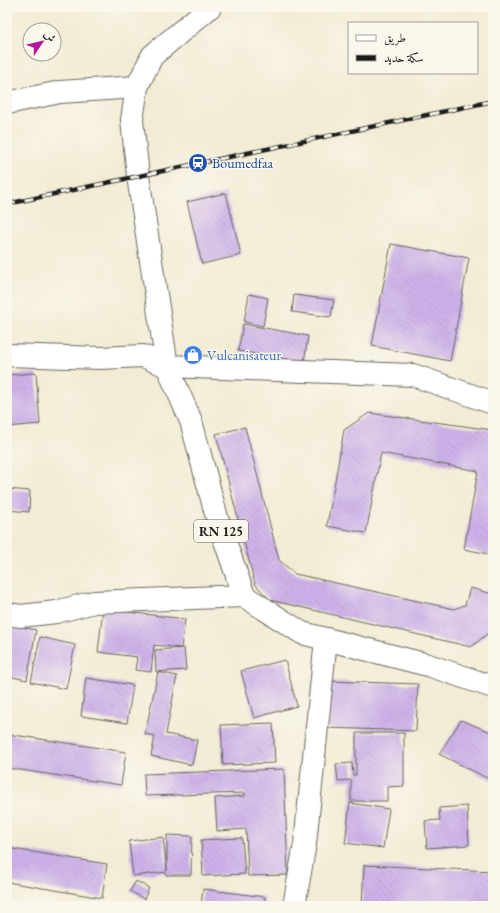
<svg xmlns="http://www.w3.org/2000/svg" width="500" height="913" font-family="'EB Garamond',Amiri,serif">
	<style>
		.building { fill: url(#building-back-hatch) }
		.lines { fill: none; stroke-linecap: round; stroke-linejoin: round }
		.minor-casing { stroke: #67655c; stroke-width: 24 }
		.major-casing { stroke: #67655c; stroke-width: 24 }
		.minor { stroke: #fff; stroke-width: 22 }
		.major { stroke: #fff; stroke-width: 22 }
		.rail-casing { stroke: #1c1c1c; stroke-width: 4.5 }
		.rail { stroke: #fbf7ec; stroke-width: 3; stroke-dasharray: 9; stroke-linecap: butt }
		.labels { text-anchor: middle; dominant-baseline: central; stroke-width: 3; stroke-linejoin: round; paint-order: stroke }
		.shield { fill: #fbf7ec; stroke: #5f5e5a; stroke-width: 1 }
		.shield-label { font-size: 13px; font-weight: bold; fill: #1c1c1c }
		.transit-label { font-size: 14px; fill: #164399; stroke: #fbf7ec; text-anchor: start }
		.shop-label { font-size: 14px; fill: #366cbe; stroke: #fbf7ec; text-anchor: start }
	</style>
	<defs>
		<pattern id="building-back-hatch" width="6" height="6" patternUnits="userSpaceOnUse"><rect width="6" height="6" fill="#ceb2ea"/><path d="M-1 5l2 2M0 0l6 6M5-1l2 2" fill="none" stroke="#b098c8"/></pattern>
	</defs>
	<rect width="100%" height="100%" fill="#fbf7ec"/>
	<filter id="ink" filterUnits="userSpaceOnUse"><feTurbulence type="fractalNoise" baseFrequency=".025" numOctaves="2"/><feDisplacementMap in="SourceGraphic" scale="8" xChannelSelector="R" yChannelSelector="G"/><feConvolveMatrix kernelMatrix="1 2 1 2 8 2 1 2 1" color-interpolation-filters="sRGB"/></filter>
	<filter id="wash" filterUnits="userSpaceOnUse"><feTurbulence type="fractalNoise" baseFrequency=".012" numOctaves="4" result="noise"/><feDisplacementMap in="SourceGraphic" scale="16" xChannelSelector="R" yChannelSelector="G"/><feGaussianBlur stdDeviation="0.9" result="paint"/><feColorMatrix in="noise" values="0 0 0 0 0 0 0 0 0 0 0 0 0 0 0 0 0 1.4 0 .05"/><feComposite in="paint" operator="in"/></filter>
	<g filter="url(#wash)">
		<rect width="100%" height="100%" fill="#f2ecd4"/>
		<g id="blocks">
			<!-- building -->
			<path class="building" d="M226 193 241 255 202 264 187 202Z
				M391 244 469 258 450 361 372 346Z
				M249 294 268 298 263 326 244 322Z
				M294 295 334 300 331 317 292 312Z
				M243 324 308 336 304 362 238 351Z
				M36 373 40 424 7 427V375Z
				M369 413 493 430V555L464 549 478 471 381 453 366 533 327 526 344 430Z
				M245 427 279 560 295 574 454 609 465 605 470 588 493 594 492 630 471 647 270 600 255 584 216 434Z
				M7 489 30 491 29 512 7 510Z
				M103 609 185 619 181 648 154 645 151 672 135 670 137 657 98 652Z
				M7 624 36 630 27 680 7 676Z
				M40 637 75 645 66 689 31 682Z
				M184 648 186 670 156 672 155 650Z
				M285 660 297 706 254 718 241 671Z
				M158 672 177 676 166 734 197 740 192 765 151 756 155 736 145 734Z
				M86 678 133 685 127 723 81 716Z
				M328 681 418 684 416 731 326 728Z
				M461 720 493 733V781L439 754Z
				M273 723 275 763 223 765 221 725Z
				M356 733H404V786L387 787V801H351V780L338 781 336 764 352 763 353 775H356Z
				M7 734 126 752 121 785 7 768Z
				M284 769 288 875 248 876 246 829 217 831 215 798 245 796V793L145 796 144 774Z
				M350 803 389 809 383 848 345 843Z
				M467 806 469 845 427 848 425 821 440 820 439 808Z
				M167 835 192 836 191 875H166V872L133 876 129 841 163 837 167 871Z
				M242 838 245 874 203 876 201 840Z
				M7 848 107 864 102 898 7 882Z
				M364 865 493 871V906H362Z
				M136 881 149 888 144 899 130 891Z
				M203 889 265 897 264 906H201Z"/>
		</g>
	</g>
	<g filter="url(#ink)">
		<use href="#blocks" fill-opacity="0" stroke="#67655c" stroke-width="1"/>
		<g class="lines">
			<defs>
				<path id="minor" d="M210 7 152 56 137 87 132 120 138 176 167 366 413 375 493 403
					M7 103 60 92 137 87
					M7 614 21 616 56 612 94 602 244 596
					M294 906 305 844 326 639"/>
				<path id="major" d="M7 355 101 358 143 356 167 366 191 421 217 518 244 596 302 633 428 665 493 687"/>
			</defs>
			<!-- minor casing -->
			<use href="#minor" class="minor-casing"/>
			<!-- major casing -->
			<use href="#major" class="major-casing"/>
			<!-- minor -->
			<use href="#minor" class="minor"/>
			<!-- major -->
			<use href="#major" class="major"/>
			<defs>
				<path id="rail" d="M7 204 493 101"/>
			</defs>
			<!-- rail casing -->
			<use href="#rail" class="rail-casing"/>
			<!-- rail -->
			<use href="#rail" class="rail"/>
		</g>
	</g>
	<!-- icons -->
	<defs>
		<symbol id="station-disc" viewBox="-11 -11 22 22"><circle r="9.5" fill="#1a4fb4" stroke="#fbf7ec"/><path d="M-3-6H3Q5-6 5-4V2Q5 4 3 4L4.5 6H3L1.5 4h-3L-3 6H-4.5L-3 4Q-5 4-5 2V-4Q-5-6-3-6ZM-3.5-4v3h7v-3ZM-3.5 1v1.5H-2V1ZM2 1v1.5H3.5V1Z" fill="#fff"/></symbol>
		<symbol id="shop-disc" viewBox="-11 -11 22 22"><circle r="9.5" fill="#3f7fe0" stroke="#fbf7ec"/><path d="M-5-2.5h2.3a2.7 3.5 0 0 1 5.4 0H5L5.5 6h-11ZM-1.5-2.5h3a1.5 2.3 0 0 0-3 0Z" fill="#fff"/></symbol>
	</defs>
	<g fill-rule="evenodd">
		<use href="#station-disc" x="187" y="152" width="22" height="22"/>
		<use href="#shop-disc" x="182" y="344" width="22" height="22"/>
	</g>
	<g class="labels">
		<!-- shield labels -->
		<rect class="shield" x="194" y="520" width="54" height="22" rx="3"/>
		<g class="shield-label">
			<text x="221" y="531">RN 125</text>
		</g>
		<!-- transit labels -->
		<g class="transit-label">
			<text x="212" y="163">Boumedfaa</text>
		</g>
		<!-- shop labels -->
		<g class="shop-label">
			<text x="207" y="355">Vulcanisateur</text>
		</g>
	</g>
	<!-- margin -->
	<rect width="500" height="913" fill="none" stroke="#fbf7ec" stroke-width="24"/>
	<!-- legend -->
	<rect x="348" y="22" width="130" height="52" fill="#fbf7ec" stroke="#a29f99"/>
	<rect x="356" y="35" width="20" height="6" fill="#ffffff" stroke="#a29f99"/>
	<text x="384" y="42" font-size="12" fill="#1c1c1c">طريق</text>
	<rect x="356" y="55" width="20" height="6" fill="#1c1c1c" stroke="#a29f99"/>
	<text x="384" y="62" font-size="12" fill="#1c1c1c">سكة حديد</text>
	<!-- north arrow -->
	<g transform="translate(42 42) rotate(55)"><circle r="19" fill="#fbf7ec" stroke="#a29f99"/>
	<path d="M0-3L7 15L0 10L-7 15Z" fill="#b5179e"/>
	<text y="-6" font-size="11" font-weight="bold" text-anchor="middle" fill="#1c1c1c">ش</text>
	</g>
</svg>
